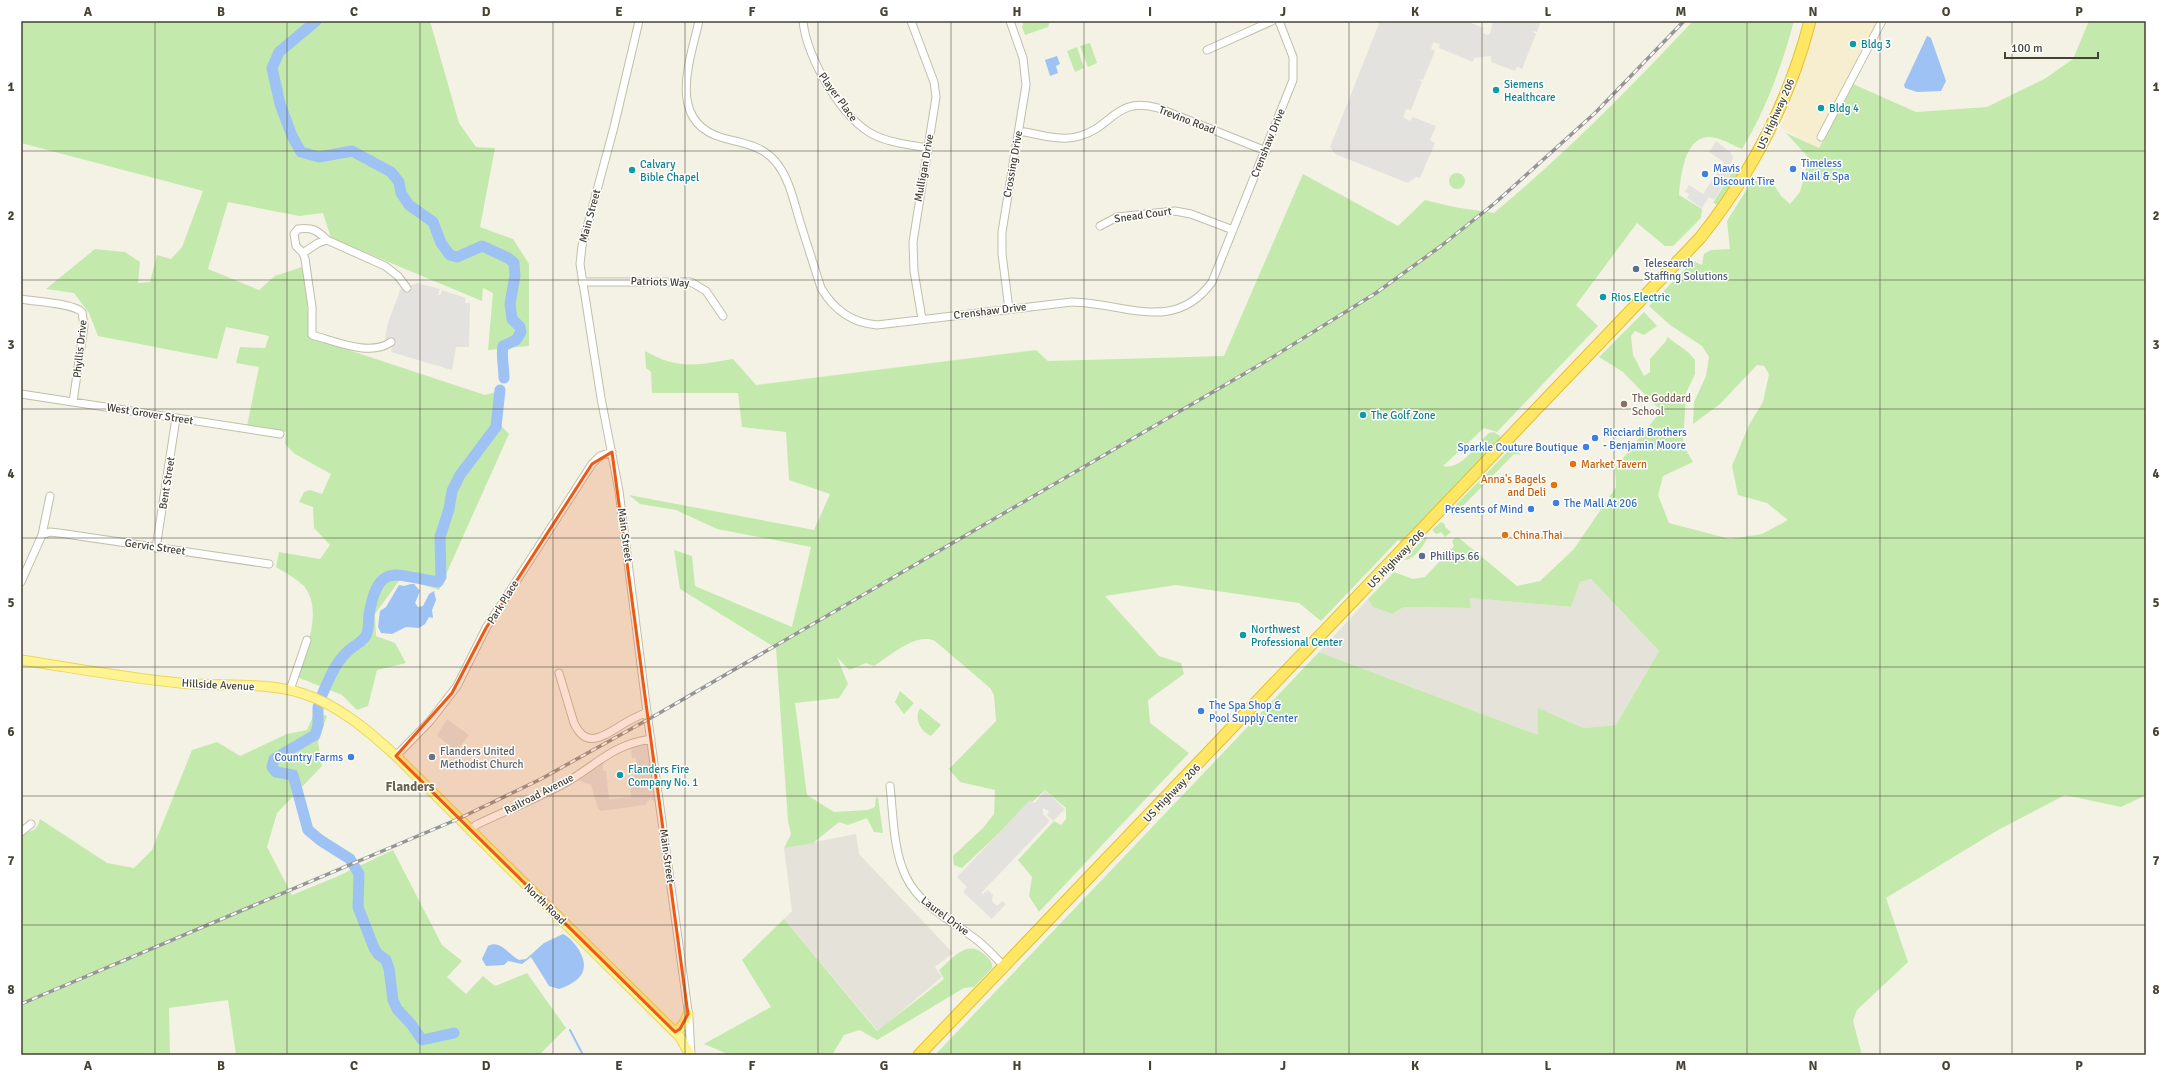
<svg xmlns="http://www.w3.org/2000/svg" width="2167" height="1076" font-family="Signika,sans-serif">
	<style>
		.commercial { fill: #f7edcf }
		.industrial { fill: #e5e2da }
		.green { fill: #c3eaac }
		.parking { fill: #e4e2de }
		.water { fill: #9ec2f3 }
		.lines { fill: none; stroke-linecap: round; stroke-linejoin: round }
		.stream { stroke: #9ec2f3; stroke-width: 2 }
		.river { stroke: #9ec2f3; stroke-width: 11 }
		.minor-casing { stroke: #c2beaa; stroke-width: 9 }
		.major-casing { stroke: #e9d75e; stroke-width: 11 }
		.highway-casing { stroke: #e4c02e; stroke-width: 13 }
		.minor { stroke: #fff; stroke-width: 7 }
		.major { stroke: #fff392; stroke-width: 9 }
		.highway { stroke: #ffe664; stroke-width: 11 }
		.rail-casing { stroke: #959595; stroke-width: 3.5 }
		.rail { stroke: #fff; stroke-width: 2; stroke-dasharray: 6; stroke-linecap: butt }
		.marked { fill: #ec5a14; fill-opacity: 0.2; stroke: #ec5a14; stroke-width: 3; stroke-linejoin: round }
		.grid { fill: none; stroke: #464234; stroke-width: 1; stroke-opacity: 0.55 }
		.culture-dot { fill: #0f9aa8; stroke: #fff; stroke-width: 1.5 }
		.shop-dot { fill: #3f7fe0; stroke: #fff; stroke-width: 1.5 }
		.service-dot { fill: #5c6f8a; stroke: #fff; stroke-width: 1.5 }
		.education-dot { fill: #8d6e63; stroke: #fff; stroke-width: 1.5 }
		.food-dot { fill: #e8710a; stroke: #fff; stroke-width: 1.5 }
		.worship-dot { fill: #6b7280; stroke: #fff; stroke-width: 1.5 }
		.labels { text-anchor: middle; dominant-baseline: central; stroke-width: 3; stroke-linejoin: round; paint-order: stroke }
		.culture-label { font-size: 11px; fill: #0d838f; stroke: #fff; text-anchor: start }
		.street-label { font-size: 11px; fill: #464234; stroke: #fff }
		.shop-label { font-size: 11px; fill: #366cbe; stroke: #fff; text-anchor: start }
		.service-label { font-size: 11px; fill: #4e5e75; stroke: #fff; text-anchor: start }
		.education-label { font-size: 11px; fill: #785e54; stroke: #fff; text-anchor: start }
		.food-label { font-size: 11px; fill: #c56008; stroke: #fff; text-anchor: start }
		.worship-label { font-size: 11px; fill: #5b616d; stroke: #fff; text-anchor: start }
		.quarter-label { font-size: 13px; font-weight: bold; fill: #69624b; stroke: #fff }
		.neatline { fill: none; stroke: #464234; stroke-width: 1.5 }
		.grid-label { font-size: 13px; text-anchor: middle; font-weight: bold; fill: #464234 }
	</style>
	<rect width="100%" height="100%" fill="#f3f2e5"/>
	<!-- commercial -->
	<path class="commercial" d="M1818 21H1877L1853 66 1848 81 1853 84 1819 148 1781 128Z"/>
	<!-- industrial -->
	<path class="industrial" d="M1591 579 1659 651 1616 725 1584 728 1538 708V735L1319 652 1368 599 1373 607 1392 614 1404 607 1471 608 1470 598 1571 607 1580 582Z
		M856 834 859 854 953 953 935 967 942 977 878 1031 784 919 792 911 784 848Z"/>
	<!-- green -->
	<path class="green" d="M21 21H430L459 123 476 147 495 148 480 227 513 239 529 264V346L488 350 493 293 483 288 482 301 331 238 323 213 299 216 228 202 208 269 259 290 275 276 302 267 307 298 309 337 485 395 499 391 496 420 509 434 439 590 401 578 375 614 376 636 395 643 406 663 377 670 368 706 357 710 342 695 297 677C305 650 324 612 304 586 297 579 284 572 276 567L279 552 320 559 330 545 314 528 313 507 299 502 304 492 310 490 322 494 331 474 295 454 285 444 286 432 247 426 259 367 236 363 240 347 265 348 269 336 226 327 217 359 98 336 89 313 74 293 46 289 95 249 125 252 140 262 138 283 150 282 157 255 171 259 182 247 203 191 21 143Z
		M1024 21H1050L1048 27 1025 35 1022 27Z
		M1693 21H1794C1782 65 1766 110 1742 149 1734 146 1725 140 1716 138 1685 130 1681 174 1679 195L1702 209 1701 218 1673 246H1665L1637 223 1576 305 1598 326 1497 432 1484 428 1443 466C1462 471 1477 443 1489 433L1494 432 1500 436 1501 441 1402 542 1398 540 1321 621 1299 603 1176 585 1105 596 1159 656 1181 663 1184 674 1148 700 1150 723 1189 753 1039 912 1029 896 1032 877 1018 860 1054 821 1061 825 1066 819V808L1045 790 962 868 954 865 953 856 983 828 994 814 995 790 960 782 949 769 996 721 994 695 990 688 935 641C916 632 890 656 874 666L866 663 849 670 837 657 848 684 839 698 795 703 807 795 834 812 868 810 875 807 876 797 878 798 883 833 874 832 867 818 848 825 839 822 813 843 784 848 791 834 788 821 776 648 680 589 674 550 692 556 695 586 792 627 811 547 717 529 676 510 640 504 629 495 814 530 830 494 789 480 786 432 742 427 738 393H652L651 372 646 368 645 351C678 370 697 365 733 359L756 385 1036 350 1048 361 1224 356 1303 174 1398 226 1425 200 1454 207 1494 213C1565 154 1630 88 1693 21Z
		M2089 21H2146V795L2121 807 2065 795 1998 830 1886 898 1908 962 1857 1010 1853 1021 1862 1055H935L1319 652 1538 735V708L1584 728 1616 725 1659 651 1591 579 1580 582 1571 607 1470 598 1471 608 1404 607 1392 614 1373 607 1368 599 1394 572 1413 579 1425 577 1454 546 1452 541 1455 538H1459L1517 586 1540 581 1574 549 1616 487 1615 468 1661 411 1623 372 1599 357 1644 312 1657 326 1644 335 1635 331 1631 336 1633 355 1644 376 1650 372V359L1666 341 1667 337 1688 352 1695 360V374L1686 393 1683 445 1693 462 1663 476 1658 495 1669 523 1730 539 1762 534 1788 520 1767 503 1738 495 1732 466 1749 425 1763 402 1769 374 1764 366 1757 365 1720 404 1693 424 1694 402 1706 376 1709 357 1702 346 1670 325 1649 306 1693 261 1702 265 1704 254 1711 250 1730 249 1727 221 1752 181 1771 180 1781 196 1790 204 1800 192 1809 158 1786 133 1819 148 1853 84 1916 112 1987 107 2046 78 2073 59Z
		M1090 43 1097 63 1088 67 1080 46Z
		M1077 47 1084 68 1075 72 1067 51Z
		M1738 168 1741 171 1718 205 1713 203 1734 169Z
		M1449 181a8 8 0 1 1 16 0a8 8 0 1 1-16 0Z
		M1510 449H1515L1521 455 1514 454 1453 516 1451 513 1452 509Z
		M1441 522 1445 524V527L1451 532 1445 537 1441 532 1436 534 1432 530Z
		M1425 537 1427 539C1423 546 1413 561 1404 560Z
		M900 691 914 703 904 714 895 702Z
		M920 708 941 725 931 736C920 731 914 719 920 708Z
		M315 712 327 716 318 742 322 766 277 813 267 847 292 895 336 877 393 850 442 945 462 961 447 977 466 994 483 976 495 986 527 973 566 1028 539 1055H236L228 1000 169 1008 170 1055H21V834C32 831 37 831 40 819L107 863 134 868 152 850 192 750 217 742 240 756 287 734 307 730Z
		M784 919 877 1031 944 979 939 970C953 958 967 938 985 955 989 959 993 962 992 968L974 987 964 988 877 1040 860 1030 844 1035 832 1055H730L704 1044 771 1007 742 960Z"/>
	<!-- parking -->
	<path class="parking" d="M1380 21H1466L1484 28 1483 33 1487 35 1490 34 1493 21H1541L1537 32 1532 31 1536 34 1522 69 1517 67 1515 71 1491 62V56L1474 58 1473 62 1439 48 1440 44 1433 42 1431 49 1435 51 1423 80 1418 79 1422 82 1411 110 1406 109 1403 117 1410 121 1413 117 1436 126 1430 140 1435 143 1420 178 1416 177 1408 183 1335 154 1330 147Z
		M1716 141 1731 153 1733 158 1730 165 1734 168 1714 200 1709 197 1702 208 1687 198 1689 194 1685 192 1689 185 1703 194 1724 162 1709 152Z
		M417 283 440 289 438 295H440L442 290 466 298 465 303H470L469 347H456L452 370 391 352 392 346 385 341 387 326 400 290Z
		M447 719 469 735 459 748H452L437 735Z
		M647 744 656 802 650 799 645 805 601 811 598 809 591 785 577 780 603 760V771H606L609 799 631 797 630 783 634 777 633 769 637 768 636 758H632L631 748 618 751Z
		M1045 790 1065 809 1053 821 1047 815 1049 811 1043 808V814L1050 821 981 893 983 894 988 890 993 895 992 901 997 906 1002 901 1006 904 992 919 963 892 967 887 957 877 1030 800 1035 803Z"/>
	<!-- water -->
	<path class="water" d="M1927 36 1931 38 1946 81 1941 91 1917 92 1905 88 1904 85Z
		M1057 56 1060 64 1056 66 1058 73 1050 76 1045 60Z
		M411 584H414L420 591 415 603 418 607 423 606 429 594 434 591 436 600 432 610 433 618 429 617 425 624 419 628 406 627 392 634 381 633 378 627 380 611 386 607 399 585 404 586Z
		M563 934C571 938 574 943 579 950 591 971 580 982 559 989L549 986 531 957 522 964 508 961 504 965 486 966 482 959 488 946C500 939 509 955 519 960L526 959 544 943Z"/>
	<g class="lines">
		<!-- stream -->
		<path class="stream" d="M570 1030 583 1055"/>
		<!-- river -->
		<path class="river" d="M316 21 279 52 272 68 280 104 292 136 301 152 319 157 352 151 391 172 399 182 401 193 409 205 433 222 441 243 450 255 457 257 482 246 508 258 514 263 515 276 510 304 512 319 520 327 521 332 516 340 503 346C501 357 504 366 504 378
			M322 695C329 679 335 663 348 651 353 646 361 643 365 637 370 630 368 622 369 614 379 560 396 576 438 582L441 577 440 537 449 509 452 491 460 475 496 427 500 390
			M318 707V725L315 735 274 759 272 767 276 772 293 775 308 830 320 840 350 859 359 874 358 907 374 948 378 954 386 960 389 969 393 1000 397 1009 411 1024 422 1040 454 1033"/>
		<defs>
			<path id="minor" d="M639 21 614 127 582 246 580 264 601 398 619 491 648 720 689 1018 691 1055
				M699 21C690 61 666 122 723 138 742 143 761 145 775 161 789 177 794 202 800 222 807 244 814 266 821 288 834 310 852 323 877 325L1072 302C1126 303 1174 334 1212 282L1293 80V57L1279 21
				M803 21C806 57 842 119 874 135 891 143 910 145 928 148
				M911 21 934 82 936 97 913 242 914 271 922 319
				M1207 50 1272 21
				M1019 131C1038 134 1061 142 1080 136 1112 127 1116 96 1158 108L1266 151
				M1821 137 1882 21
				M1100 226 1117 217 1175 211 1191 214 1233 230
				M303 253 318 243 327 240
				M582 282H691L706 291 723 316
				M21 299C36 302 72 303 82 312L84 326 73 402
				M1009 309 1002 254V232L1026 85 1023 58 1010 21
				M391 342C370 357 335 341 312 335V307L305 259 303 253 296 246 294 234 298 229C312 227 317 230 327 240L385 266 398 276 407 288
				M21 394 280 434
				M42 535 50 532 59 533 269 564
				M156 548 176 418
				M21 582 42 535 50 496
				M559 673 574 723C586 749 602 737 620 726 628 721 638 716 647 712
				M290 690 307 640
				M396 756 430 721 457 686 486 628 592 464 600 456 612 452
				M890 786C893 812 893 842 902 867 913 901 943 915 970 935 983 943 993 955 1004 966
				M470 831 476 825C505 811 536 799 565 783 597 765 611 745 651 739
				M21 832 31 824"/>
			<path id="major" d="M21 660C74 668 127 678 180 683 220 687 265 681 304 694 338 705 369 731 396 756L680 1037 690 1055
				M675 1032 683 1025 688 1014"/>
			<path id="highway" d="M919 1055 1700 238C1752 173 1789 102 1810 21"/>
		</defs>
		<!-- minor casing -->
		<use href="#minor" class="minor-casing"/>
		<!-- major casing -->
		<use href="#major" class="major-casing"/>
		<!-- highway casing -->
		<use href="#highway" class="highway-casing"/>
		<!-- minor -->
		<use href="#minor" class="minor"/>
		<!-- major -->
		<use href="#major" class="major"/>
		<!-- highway -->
		<use href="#highway" class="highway"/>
		<defs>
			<path id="rail" d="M21 1004 458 819 541 779 656 715 1268 360 1376 293 1441 246 1495 203 1595 113 1684 21"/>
		</defs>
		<!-- rail casing -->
		<use href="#rail" class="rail-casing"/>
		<!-- rail -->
		<use href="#rail" class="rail"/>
	</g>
	<!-- marked area -->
	<path class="marked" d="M612 452 688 1014 680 1029 675 1032 396 756 452 693 486 628 592 464Z"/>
	<!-- grid -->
	<path class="grid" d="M155 21V1055M287 21V1055M420 21V1055M553 21V1055M685 21V1055M818 21V1055M951 21V1055M1084 21V1055M1216 21V1055M1349 21V1055M1482 21V1055M1614 21V1055M1747 21V1055M1880 21V1055M2012 21V1055M21 151H2146M21 280H2146M21 409H2146M21 538H2146M21 667H2146M21 796H2146M21 925H2146"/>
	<!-- markers -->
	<g class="culture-dot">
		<circle cx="1853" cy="44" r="4"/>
		<circle cx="1496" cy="90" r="4"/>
		<circle cx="1821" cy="108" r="4"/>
		<circle cx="632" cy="170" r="4"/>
		<circle cx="1603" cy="297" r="4"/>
		<circle cx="1363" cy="415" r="4"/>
		<circle cx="1243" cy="635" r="4"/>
		<circle cx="620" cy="775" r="4"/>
	</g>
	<g class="shop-dot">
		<circle cx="1793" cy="169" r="4"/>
		<circle cx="1705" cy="174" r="4"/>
		<circle cx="1595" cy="438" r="4"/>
		<circle cx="1586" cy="447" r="4"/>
		<circle cx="1556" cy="503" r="4"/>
		<circle cx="1531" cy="509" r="4"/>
		<circle cx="1201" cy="711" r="4"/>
		<circle cx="351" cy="757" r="4"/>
	</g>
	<g class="service-dot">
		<circle cx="1636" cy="269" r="4"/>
		<circle cx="1422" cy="556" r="4"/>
	</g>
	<circle class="education-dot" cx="1624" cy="404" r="4"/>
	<g class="food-dot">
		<circle cx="1573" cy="464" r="4"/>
		<circle cx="1554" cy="485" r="4"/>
		<circle cx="1505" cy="535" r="4"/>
	</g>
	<circle class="worship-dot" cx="432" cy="757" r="4"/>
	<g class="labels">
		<!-- culture labels -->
		<g class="culture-label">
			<text x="1861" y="44">Bldg 3</text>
			<text x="1504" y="84">Siemens<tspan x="1504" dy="13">Healthcare</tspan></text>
			<text x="1829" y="108">Bldg 4</text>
			<text x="640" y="164">Calvary<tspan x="640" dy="13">Bible Chapel</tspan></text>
			<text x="1611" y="297">Rios Electric</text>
			<text x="1371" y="415">The Golf Zone</text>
			<text x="1251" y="629">Northwest<tspan x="1251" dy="13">Professional Center</tspan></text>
			<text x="628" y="769">Flanders Fire<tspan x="628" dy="13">Company No. 1</tspan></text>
		</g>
		<!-- street labels -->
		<g class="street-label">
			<text transform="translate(838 97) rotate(54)">Player Place</text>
			<text transform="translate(1776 114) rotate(-66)">US Highway 206</text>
			<text transform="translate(1187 120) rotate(21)">Trevino Road</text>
			<text transform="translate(1268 143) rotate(-68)">Crenshaw Drive</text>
			<text transform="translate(1013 164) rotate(-80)">Crossing Drive</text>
			<text transform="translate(924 168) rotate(-80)">Mulligan Drive</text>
			<text transform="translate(1143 215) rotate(-8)">Snead Court</text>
			<text transform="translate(590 216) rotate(-75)">Main Street</text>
			<text transform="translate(660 282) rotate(2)">Patriots Way</text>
			<text transform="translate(990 311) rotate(-7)">Crenshaw Drive</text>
			<text transform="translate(80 349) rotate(-84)">Phyllis Drive</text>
			<text transform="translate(150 414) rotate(9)">West Grover Street</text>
			<text transform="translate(167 483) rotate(-81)">Bent Street</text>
			<text transform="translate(625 535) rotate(82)">Main Street</text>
			<text transform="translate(155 547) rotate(8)">Gervic Street</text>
			<text transform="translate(1396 559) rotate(-46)">US Highway 206</text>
			<text transform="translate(503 602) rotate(-58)">Park Place</text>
			<text transform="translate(218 685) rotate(3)">Hillside Avenue</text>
			<text transform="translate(1172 793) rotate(-46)">US Highway 206</text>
			<text transform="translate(539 794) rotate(-27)">Railroad Avenue</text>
			<text transform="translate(667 856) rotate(82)">Main Street</text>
			<text transform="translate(545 904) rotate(44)">North Road</text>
			<text transform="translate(945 916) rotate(37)">Laurel Drive</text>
		</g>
		<!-- shop labels -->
		<g class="shop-label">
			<text x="1801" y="163">Timeless<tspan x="1801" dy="13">Nail &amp; Spa</tspan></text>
			<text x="1713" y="168">Mavis<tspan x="1713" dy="13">Discount Tire</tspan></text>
			<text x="1603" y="432">Ricciardi Brothers<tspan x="1603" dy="13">- Benjamin Moore</tspan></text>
			<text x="1578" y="447" text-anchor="end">Sparkle Couture Boutique</text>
			<text x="1564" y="503">The Mall At 206</text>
			<text x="1523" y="509" text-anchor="end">Presents of Mind</text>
			<text x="1209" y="705">The Spa Shop &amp;<tspan x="1209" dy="13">Pool Supply Center</tspan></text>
			<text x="343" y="757" text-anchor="end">Country Farms</text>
		</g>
		<!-- service labels -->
		<g class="service-label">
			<text x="1644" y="263">Telesearch<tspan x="1644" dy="13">Staffing Solutions</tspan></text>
			<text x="1430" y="556">Phillips 66</text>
		</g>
		<!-- education labels -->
		<g class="education-label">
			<text x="1632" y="398">The Goddard<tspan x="1632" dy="13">School</tspan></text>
		</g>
		<!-- food labels -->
		<g class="food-label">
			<text x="1581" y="464">Market Tavern</text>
			<text x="1546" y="479" text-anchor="end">Anna's Bagels<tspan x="1546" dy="13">and Deli</tspan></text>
			<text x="1513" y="535">China Thai</text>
		</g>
		<!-- worship labels -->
		<g class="worship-label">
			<text x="440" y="751">Flanders United<tspan x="440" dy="13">Methodist Church</tspan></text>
		</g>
		<!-- quarter labels -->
		<g class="quarter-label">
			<text x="410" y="787">Flanders</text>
		</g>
	</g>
	<!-- border -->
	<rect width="2167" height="1076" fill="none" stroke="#ffffff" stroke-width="44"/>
	<!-- scale -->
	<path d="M2005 52v6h93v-6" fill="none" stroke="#464234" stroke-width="2"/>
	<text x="2011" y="52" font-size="12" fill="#464234" stroke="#ffffff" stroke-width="3" paint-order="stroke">100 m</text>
	<rect x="22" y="22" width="2123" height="1032" class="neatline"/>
	<g class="grid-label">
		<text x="88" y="16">A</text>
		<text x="221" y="16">B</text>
		<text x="354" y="16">C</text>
		<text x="486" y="16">D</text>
		<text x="619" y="16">E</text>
		<text x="752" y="16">F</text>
		<text x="884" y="16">G</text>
		<text x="1017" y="16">H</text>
		<text x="1150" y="16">I</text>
		<text x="1283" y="16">J</text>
		<text x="1415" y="16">K</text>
		<text x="1548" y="16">L</text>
		<text x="1681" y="16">M</text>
		<text x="1813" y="16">N</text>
		<text x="1946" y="16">O</text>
		<text x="2079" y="16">P</text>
		<text x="11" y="91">1</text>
		<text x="2156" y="91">1</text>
		<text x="11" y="220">2</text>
		<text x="2156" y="220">2</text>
		<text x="11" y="349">3</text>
		<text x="2156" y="349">3</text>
		<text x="11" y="478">4</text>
		<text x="2156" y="478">4</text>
		<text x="11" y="607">5</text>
		<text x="2156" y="607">5</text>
		<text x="11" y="736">6</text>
		<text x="2156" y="736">6</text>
		<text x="11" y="865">7</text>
		<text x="2156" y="865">7</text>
		<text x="11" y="994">8</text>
		<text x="2156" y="994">8</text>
		<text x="88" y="1070">A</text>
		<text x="221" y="1070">B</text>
		<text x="354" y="1070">C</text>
		<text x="486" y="1070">D</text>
		<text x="619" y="1070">E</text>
		<text x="752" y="1070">F</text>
		<text x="884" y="1070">G</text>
		<text x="1017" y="1070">H</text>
		<text x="1150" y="1070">I</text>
		<text x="1283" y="1070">J</text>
		<text x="1415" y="1070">K</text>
		<text x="1548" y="1070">L</text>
		<text x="1681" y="1070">M</text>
		<text x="1813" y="1070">N</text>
		<text x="1946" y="1070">O</text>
		<text x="2079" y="1070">P</text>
	</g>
</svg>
